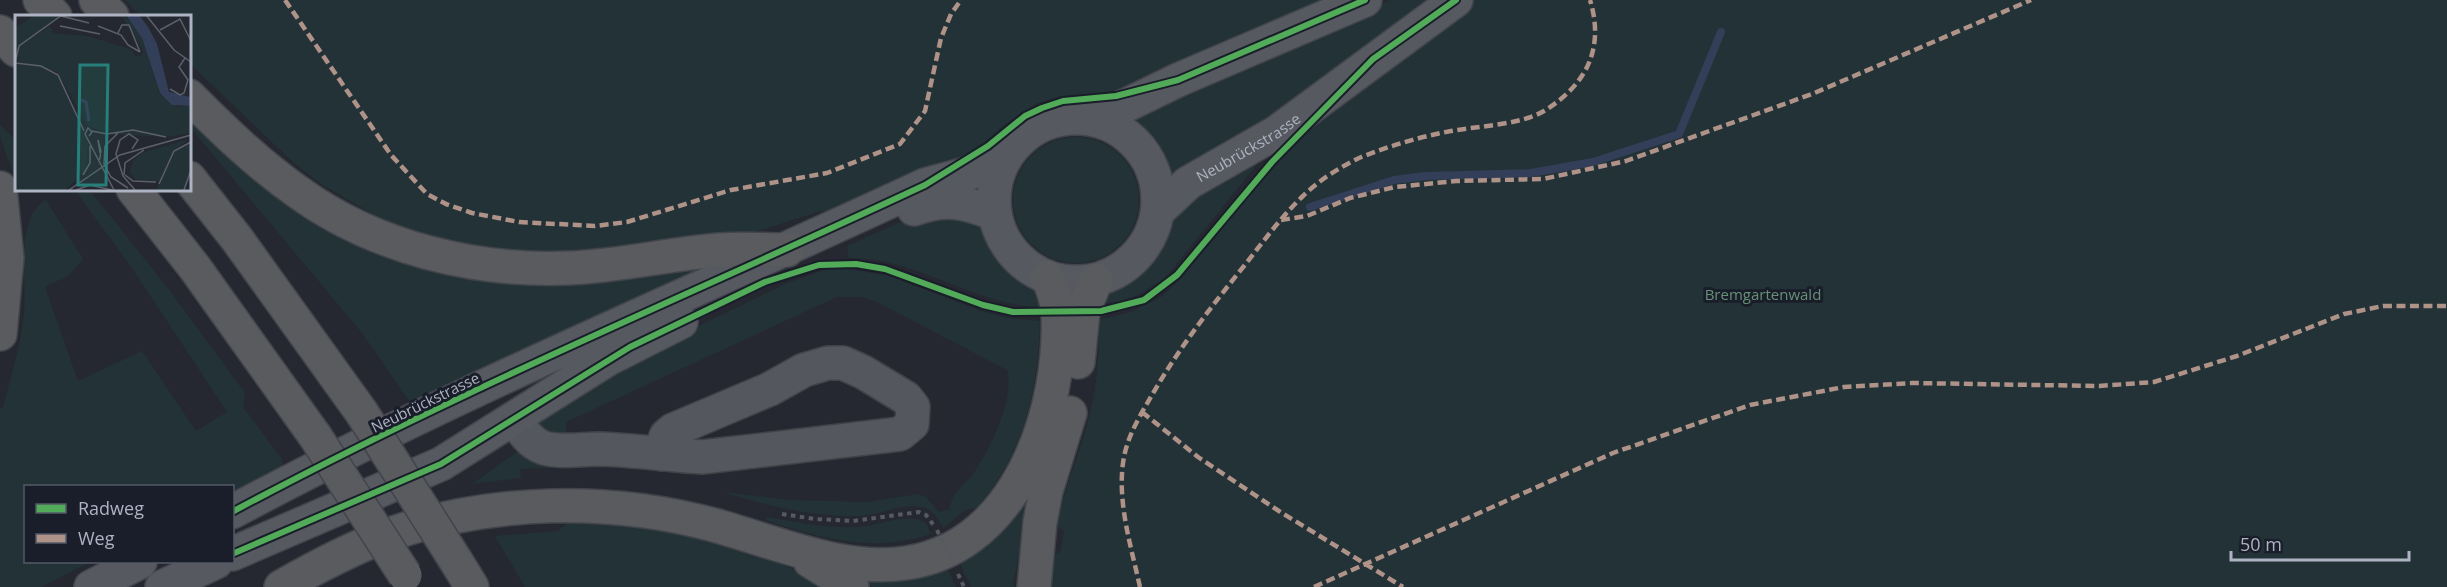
<svg xmlns="http://www.w3.org/2000/svg" width="2447" height="587" font-family="'Open Sans',sans-serif">
	<style>
		.green { fill: #233236 }
		.lines { fill: none; stroke-linecap: round; stroke-linejoin: round }
		.stream { stroke: #333e58; stroke-width: 8 }
		.minor-casing { stroke: #414349; stroke-width: 36 }
		.major-casing { stroke: #42454d; stroke-width: 36 }
		.highway-casing { stroke: #41444b; stroke-width: 36 }
		.path { stroke: #575a62; stroke-width: 4; stroke-dasharray: 4.5 4.5; stroke-linecap: butt }
		.minor { stroke: #54575e; stroke-width: 33 }
		.major { stroke: #565960; stroke-width: 33 }
		.highway { stroke: #595b5e; stroke-width: 33 }
		.highway-bridge-casing { stroke: #41444b; stroke-width: 36; stroke-linecap: butt }
		.path-bridge { stroke: #575a62; stroke-width: 4; stroke-dasharray: 4.5 4.5; stroke-linecap: butt }
		.highway-bridge { stroke: #595b5e; stroke-width: 33 }
		.quiet { stroke: #af9288; stroke-width: 4.5; stroke-dasharray: 9 4.5; stroke-linecap: butt }
		.cycleway-casing { stroke: #191e2a; stroke-width: 10 }
		.cycleway { stroke: #51ab58; stroke-width: 6 }
		.labels { text-anchor: middle; dominant-baseline: central; stroke-width: 6; stroke-linejoin: round; paint-order: stroke }
		.street-label { font-size: 15px; fill: #adb3c2; stroke: #191e2a }
		.park-label { font-size: 15px; fill: #669175; stroke: #191e2a }
		.inset-river { fill: none; stroke: #333e58; stroke-width: 3 }
		.inset-road { fill: none; stroke: #5b606a; stroke-width: 1.5 }
		.view { fill: #277f7b; fill-opacity: 0.15; stroke: #277f7b; stroke-width: 3 }
		.inset-edge { fill: none; stroke: #adb3c2; stroke-width: 3 }
	</style>
	<rect width="100%" height="100%" fill="#252830"/>
	<!-- green -->
	<path class="green" d="M125 0H1335L1116 93 1058 97 1037 103 1005 124 975 151 850 207 818 212 752 233 575 251H523L429 239 385 221 321 184 294 163 189 63V16H141Z
		M1391 0H1435L1331 81 1177 180 1165 175C1160 154 1148 142 1132 127V112Z
		M1474 0H2447V587H1049L1050 557 1060 552 1064 531 1056 525C1065 487 1081 451 1090 413 1098 382 1099 352 1099 320L1131 312 1161 297 1181 279 1268 171 1316 122 1393 59 1418 51 1413 42Z
		M198 117 402 254 722 260 414 408 362 333 189 126Z
		M0 124 16 141V182L0 136Z
		M1013 200a63 63 0 1 1 126 0a63 63 0 1 1-126 0Z
		M1255 157 1259 162 1165 278 1138 295 1120 302 1104 303 1111 291 1152 257 1177 207Z
		M74 189H89L170 291 245 393 243 407 282 459 283 468 233 491 232 486H26V562H90L41 587H0V409L3 407C11 376 21 345 24 313 26 288 21 257 26 234 29 221 33 206 46 200L83 259 69 275 45 287 78 381 142 351 196 431 227 412 132 268Z
		M923 212 983 224 1009 263 1036 286 1040 307C973 305 917 257 849 258L847 246Z
		M842 268 890 276 978 310 1007 318 1040 321C1037 395 1025 449 978 507L966 510 943 528C938 518 933 509 921 507 900 503 879 516 858 516 811 517 766 505 722 492L792 500 866 502 918 494 926 497 939 512 950 509C950 494 967 483 975 471 991 447 1015 398 1007 370L877 302 862 297H837L566 422V441L552 440 538 425 540 416 616 366 785 284 827 269Z
		M520 450 565 459V467L520 469 521 478 472 484Z
		M1036 482 1026 518 1013 585 1016 587H971L958 560 987 547 998 525Z
		M768 517C800 523 834 530 866 526 885 523 909 512 926 523L931 534C873 554 821 538 765 520Z
		M566 524C659 521 750 546 832 587H525L495 536 558 531Z
		M946 566 956 587H873L852 576 923 577Z"/>
	<g class="lines">
		<!-- stream -->
		<path class="stream" d="M1310 207 1394 180 1425 176 1531 173 1593 162 1679 134 1721 32"/>
		<defs>
			<path id="minor" d="M515 419C522 431 530 443 544 448 562 453 581 449 599 449 634 450 667 455 702 457L900 434 912 424 913 407 906 398 863 372 843 363H828L804 370 770 389 673 430 666 436 661 454"/>
			<g id="major">
				<circle cx="1076" cy="200" r="82"/>
				<path d="M1096 120 1178 80 1365 0"/>
				<path d="M914 209C945 197 966 202 995 214"/>
				<path id="s1" d="M1158 211 1188 183 1277 132 1456 0"/>
				<path d="M232 512C457 391 694 293 925 185L970 173 1005 159"/>
				<path d="M232 554 441 464 608 359 681 322"/>
				<path d="M91 587 140 562"/>
				<path d="M162 587 216 562"/>
			</g>
			<path id="highway" d="M40 0 55 16
				M96 0 112 16
				M0 32 16 50
				M189 96C223 130 258 164 298 192 375 248 476 272 570 268 620 266 669 254 719 250 741 248 764 250 787 250
				M189 178 237 239 362 413
				M0 188 7 258 0 334
				M133 189 195 268 315 436
				M1078 362 1083 312 1096 280
				M456 561 472 587
				M810 561 852 587
				M281 587C316 567 352 548 390 534 493 499 610 497 714 525 772 541 845 573 906 563 1004 549 1049 444 1057 355 1059 328 1061 302 1047 277
				M1034 587 1040 522 1046 491 1070 413"/>
		</defs>
		<!-- minor casing -->
		<use href="#minor" class="minor-casing"/>
		<!-- major casing -->
		<use href="#major" class="major-casing"/>
		<!-- highway casing -->
		<use href="#highway" class="highway-casing"/>
		<!-- path -->
		<path class="path" d="M782 514 815 519 853 521 919 512 926 515 935 527
			M958 574 964 587"/>
		<!-- minor -->
		<use href="#minor" class="minor"/>
		<!-- major -->
		<use href="#major" class="major"/>
		<!-- highway -->
		<use href="#highway" class="highway"/>
		<defs>
			<path id="highway-bridge" d="M362 413 456 561
				M315 436 405 575"/>
		</defs>
		<!-- highway-bridge casing -->
		<use href="#highway-bridge" class="highway-bridge-casing"/>
		<!-- path-bridge -->
		<path class="path-bridge" d="M937 530 953 564"/>
		<!-- highway-bridge -->
		<use href="#highway-bridge" class="highway-bridge"/>
		<!-- quiet -->
		<path class="quiet" d="M285 0 391 155 427 194 446 204 472 213 519 222 595 226 627 222 731 190 827 173 900 144 925 111 941 38 951 14 961 0
			M1281 220 1307 216 1350 198 1395 187 1456 181 1543 179 1626 161 1812 94 2031 0
			M1142 412 1198 457 1282 513 1403 587
			M1140 587C1131 546 1116 499 1124 457 1128 435 1141 414 1152 395 1179 348 1211 307 1244 266 1263 242 1281 217 1303 196 1318 181 1340 167 1359 158 1389 146 1419 137 1451 131 1478 126 1520 125 1544 111 1586 85 1605 49 1590 0
			M1314 587 1613 453 1750 405 1844 387 1912 383 2099 386 2154 382 2237 356 2344 314 2383 306H2447"/>
		<defs>
			<path id="cycleway" d="M232 512C457 391 694 293 925 185L988 146 1025 116 1042 108 1063 101 1116 96 1178 80 1365 0
				M232 554 441 464 630 347 765 282 819 265 856 264 885 269 983 305 1013 312 1101 311 1144 300 1177 275 1272 162 1373 59 1456 0"/>
		</defs>
		<!-- cycleway casing -->
		<use href="#cycleway" class="cycleway-casing"/>
		<!-- cycleway -->
		<use href="#cycleway" class="cycleway"/>
	</g>
	<g class="labels">
		<!-- street labels -->
		<g class="street-label">
			<text stroke="none"><textPath href="#s1" startOffset="111">Neubrückstrasse</textPath></text>
			<text transform="translate(425 402) rotate(-26)">Neubrückstrasse</text>
		</g>
		<!-- park labels -->
		<g class="park-label">
			<text x="1763" y="294">Bremgartenwald</text>
		</g>
	</g>
	<!-- overview -->
	<g transform="translate(15 15)">
		<rect width="176" height="176" fill="#252830"/>
		<path d="M20 0H46L0 36V13ZM106 0 119 8 127 23 145 79 163 92 175 91V118L151 122 95 119 73 111 42 57 3 47V33L35 11 38 18 73 21 115 34 122 42 128 38 126 32ZM0 49 23 51 44 62 73 128 71 155 50 175H0ZM175 124 160 134 144 166 120 164 115 157 118 145 129 137ZM175 128V153L169 175H141L160 136Z" fill="#233236"/>
		<path d="M111 0H124L133 12 142 29 154 77 175 82V91L157 90 145 78 127 23Z" fill="#333e58"/>
		<path class="inset-river" d="M66 85 71 87 74 106"/>
		<path class="inset-road" d="M131 0 159 35 176 47M46 1 74 8M45 11 85 19M83 11 106 20 113 30 125 37M145 15 165 4 176 26M103 18 107 10H114L125 37M0 48 4 31 47 0M0 48 26 51 43 60 69 116M155 74 165 80 169 78 173 65 164 52 170 43M77 116 92 119 118 115 151 122M103 118 90 131 89 149 96 162 113 173M74 121 77 117 73 113 70 119 99 175M117 134 123 125 114 119 105 125 101 139 108 161 120 175M84 145 85 143V142L86 136 83 125 85 138M68 160 75 148V131M109 160 110 148 129 135M110 160 118 166 141 167M144 169 159 136 176 127M54 175 105 140 176 120M61 175 75 170 97 175M169 175 176 155"/>
		<path class="view" d="M65 50H93L91 170H63Z"/>
		<rect width="176" height="176" class="inset-edge"/>
	</g>
	<!-- legend -->
	<rect x="24" y="485" width="210" height="78" fill="#191e2a" stroke="#545a67" stroke-width="1.5"/>
	<rect x="36" y="504" width="30" height="9" fill="#51ab58" stroke="#545a67" stroke-width="1.5"/>
	<text x="78" y="515" font-size="18" fill="#adb3c2">Radweg</text>
	<rect x="36" y="534" width="30" height="9" fill="#af9288" stroke="#545a67" stroke-width="1.5"/>
	<text x="78" y="545" font-size="18" fill="#adb3c2">Weg</text>
	<!-- scale -->
	<path d="M2231 551v9h178v-9" fill="none" stroke="#adb3c2" stroke-width="3"/>
	<text x="2240" y="551" font-size="18" fill="#adb3c2" stroke="#191e2a" stroke-width="4.5" paint-order="stroke">50 m</text>
</svg>
